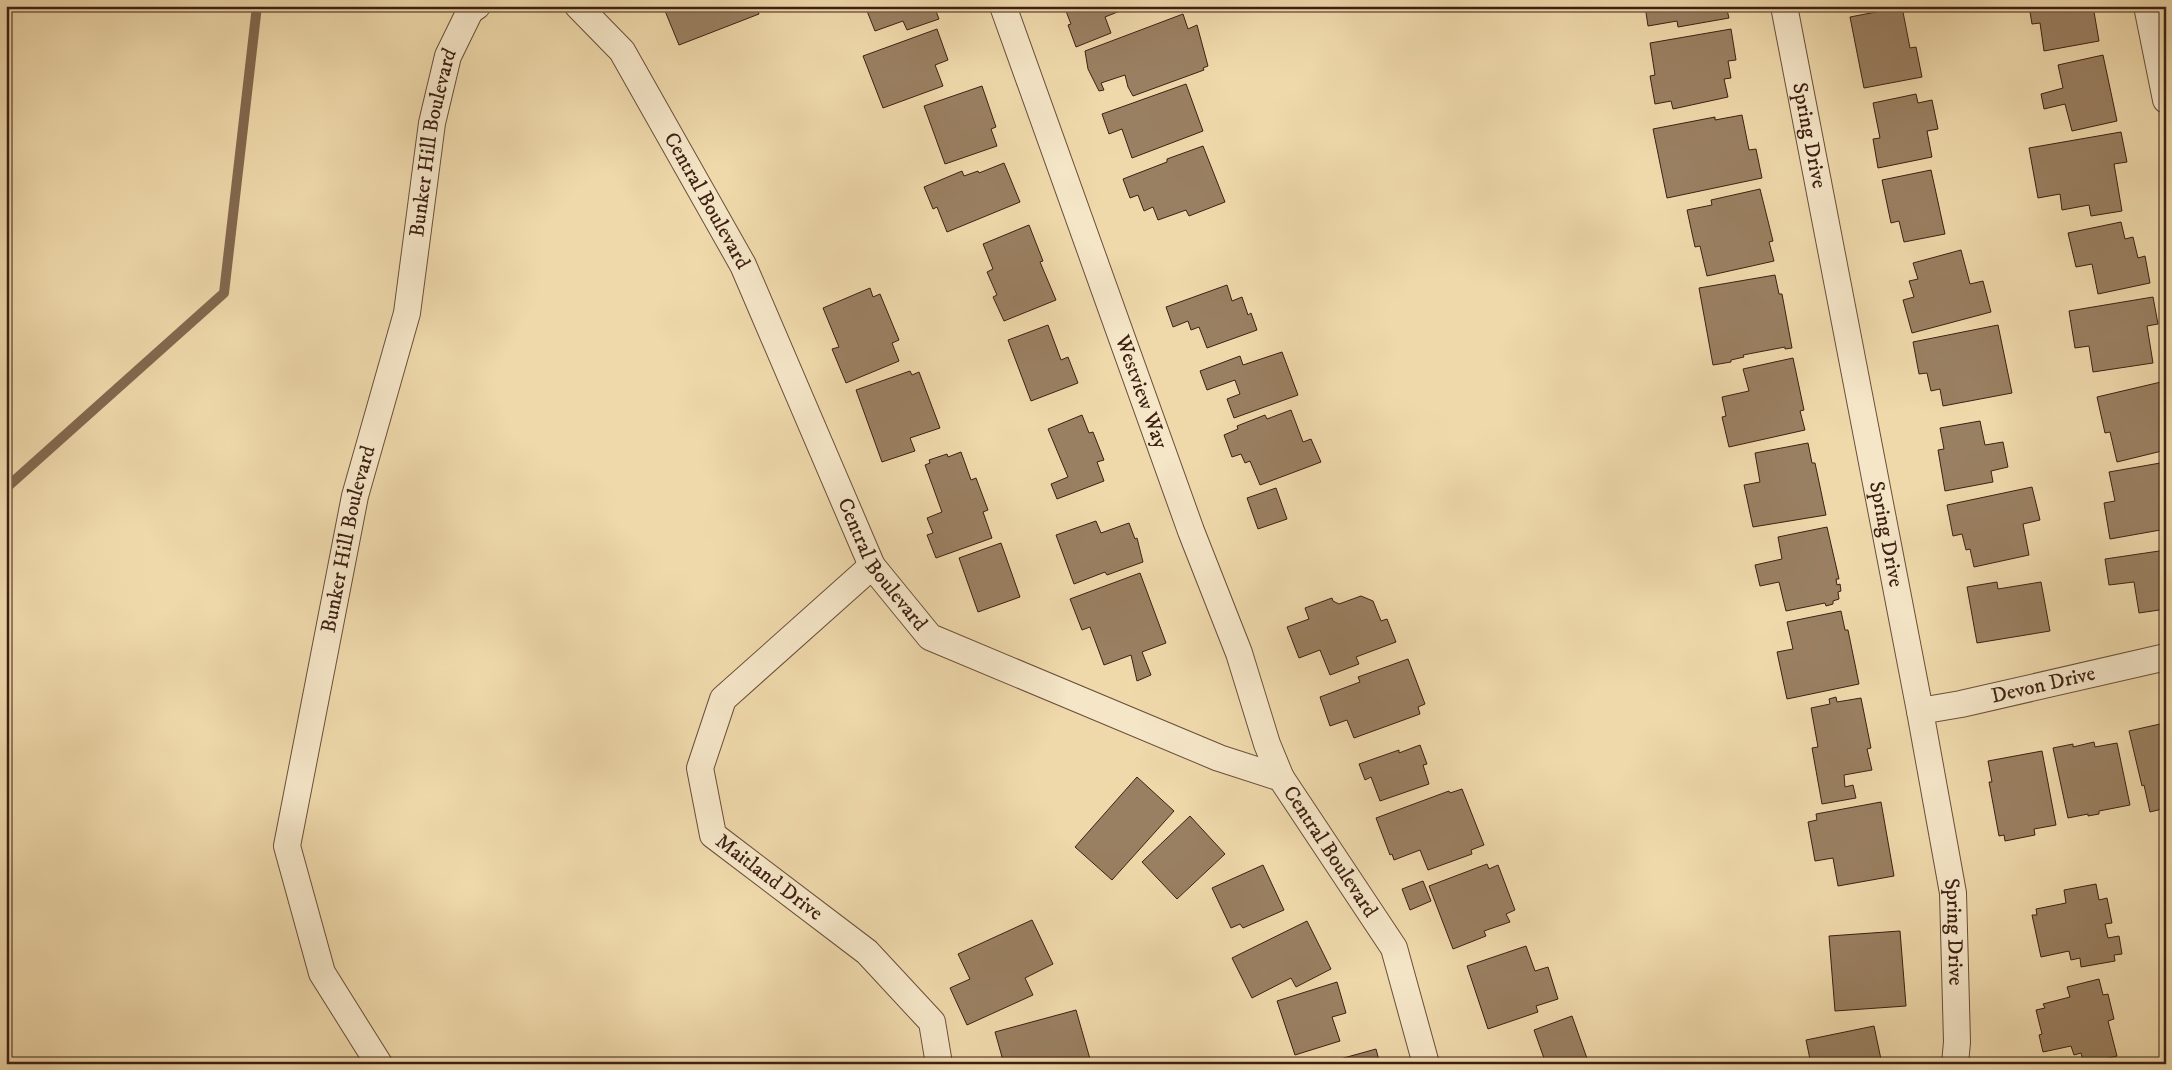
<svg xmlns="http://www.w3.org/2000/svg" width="2172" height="1070" font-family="'IM FELL DW Pica',serif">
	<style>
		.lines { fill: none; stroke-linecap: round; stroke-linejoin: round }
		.stream { stroke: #83694f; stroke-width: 10 }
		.building { fill: #9a8062; stroke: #3d2013 }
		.street-casing { stroke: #6a4e39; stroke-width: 28 }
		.street { stroke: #f5e6c8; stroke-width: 26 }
		.labels { text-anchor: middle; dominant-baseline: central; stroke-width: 4; stroke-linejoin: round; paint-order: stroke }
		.street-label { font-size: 21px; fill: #3d2013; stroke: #f5e6c8 }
	</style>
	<rect width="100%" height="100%" fill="#efd9ab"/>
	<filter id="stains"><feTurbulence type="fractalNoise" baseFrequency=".004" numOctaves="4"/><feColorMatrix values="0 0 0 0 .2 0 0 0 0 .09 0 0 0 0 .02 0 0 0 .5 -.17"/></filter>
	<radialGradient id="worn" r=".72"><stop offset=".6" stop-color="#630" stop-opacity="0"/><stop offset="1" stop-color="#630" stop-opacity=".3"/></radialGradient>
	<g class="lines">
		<!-- stream -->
		<path class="stream" d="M6 488 224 293 257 6"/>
	</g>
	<!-- building -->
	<path class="building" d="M663 6H756L759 14 679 45Z
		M865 6H934L939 19 907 30 903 21 875 31Z
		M1064 6H1124L1125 9 1105 17 1111 33 1076 47 1068 25 1071 24Z
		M1645 6H1726L1729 18 1678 27 1677 21 1648 26Z
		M2029 6H2093L2099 41 2044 51 2040 23 2032 24Z
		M1902 7 1910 48 1916 47 1922 77 1864 88 1850 17Z
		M1183 14 1188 29 1197 25 1208 66 1203 68 1204 70 1133 96 1128 87 1125 75 1101 83 1104 90 1099 91 1088 69 1085 51Z
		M937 29 948 60 935 65 943 86 883 108 863 56Z
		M1731 29 1736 60 1728 61 1731 78 1724 79 1728 97 1673 109 1671 101 1655 104 1650 76 1655 75 1650 43Z
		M2103 55 2117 121 2072 131 2065 104 2044 109 2041 94 2063 88 2058 65Z
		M1186 84 1203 131 1132 158 1122 129 1109 134 1102 114Z
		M982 86 996 127 991 129 997 146 945 164 924 106Z
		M1916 94 1918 103 1932 100 1938 129 1927 131 1932 157 1878 168 1873 139 1880 138 1873 103Z
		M1742 115 1749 150 1756 149 1762 178 1667 198 1653 129 1715 117V120Z
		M2121 132 2127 162 2114 164 2122 211 2091 216 2089 205 2062 210 2060 194 2038 198 2029 148Z
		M1203 146 1225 202 1189 216 1186 210 1158 220 1153 207 1144 211 1138 195 1130 198 1123 179 1167 162V159Z
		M1004 163 1020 202 947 232 937 207 933 209 924 187 962 171 964 176 978 171 979 173Z
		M1931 170 1945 234 1904 242 1899 221 1891 223 1882 180Z
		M1760 189 1773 241 1769 242 1774 261 1707 276 1700 246 1695 247 1687 210 1712 205 1711 200Z
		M2121 222 2125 239 2133 237 2138 258 2145 256 2150 283 2098 294 2092 264 2076 267 2068 233Z
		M1029 225 1043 261 1040 262 1056 300 1004 321 993 297 997 295 987 272 993 269 983 244Z
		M1961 250 1970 284 1983 281 1991 312 1912 333 1903 300 1914 297 1909 281 1918 279 1913 263Z
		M1775 275 1779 294H1782L1792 348 1785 349V347L1743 355 1744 357 1731 360V362L1713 365 1699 288Z
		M1227 285 1232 301 1242 297 1248 315 1251 313 1257 330 1207 348 1199 327 1191 330 1188 321 1173 327 1166 307Z
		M870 288 873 297 880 294 899 340 892 343 899 361 846 383 832 349 839 347 823 308Z
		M2153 297 2158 324 2147 326 2153 363 2093 372 2089 346 2075 348 2069 311Z
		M1048 325 1061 360 1068 357 1078 383 1031 401 1008 340Z
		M1998 325 2012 393 1943 406 1940 389 1931 391 1927 373 1919 374 1913 342Z
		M1282 352 1298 395 1234 418 1227 399 1240 394 1235 380 1207 390 1200 371 1240 356 1243 365Z
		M1793 358 1804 410 1800 411 1805 430 1729 447 1722 417 1726 416 1722 397 1749 391 1743 369Z
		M910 371 912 375 919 372 940 428 910 438 915 451 882 462 856 390Z
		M2161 382 2166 404V450L2117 462 2110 432 2105 433 2097 397Z
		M1291 410 1303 442 1311 439 1321 462 1260 485 1250 461 1245 463 1241 454 1232 457 1224 435 1238 429 1237 426 1265 415 1267 419Z
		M1082 415 1089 433 1093 432 1104 460 1097 462 1104 481 1057 499 1051 484 1068 477 1048 429Z
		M1980 421 1985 445 2003 442 2008 467 1991 471 1993 482 1945 491 1938 450 1944 449 1940 428Z
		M1808 443 1812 463H1815L1826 515 1753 527 1744 485 1760 482 1755 453Z
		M961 452 971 480 976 478 988 510 983 512 992 538 936 558 927 535 933 533 927 518 942 512 925 465 930 463 929 460 947 454 948 457Z
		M2166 462V529L2110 539 2104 503 2115 501 2109 472Z
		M2032 487 2040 520 2023 524 2029 555 1974 567 1970 549 1966 550 1962 534 1953 536 1947 505Z
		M1276 488 1287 519 1258 529 1247 498Z
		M1096 521 1101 533 1129 523 1135 539 1137 538 1143 562 1107 575 1105 572 1074 584 1056 535Z
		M1827 527 1839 579H1836L1837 585 1840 584 1841 591 1838 592 1839 599 1833 601V604L1826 606 1825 603 1786 611 1779 582 1760 586 1755 565 1782 559 1778 537Z
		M1001 543 1020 597 978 612 959 558Z
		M2166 550V609L2139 613 2134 582 2109 585 2105 559Z
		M1140 573 1166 643 1142 652 1151 675 1137 681 1131 655 1104 665 1090 627 1082 630 1070 599Z
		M1997 582 1998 589 2041 582 2050 631 1977 643 1967 587Z
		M1361 596 1373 601 1381 621 1387 619 1396 642 1356 657 1359 664 1330 675 1320 650 1299 658 1287 627 1309 619 1305 608 1332 598 1333 601 1339 604Z
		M1841 611 1845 630H1848L1859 684 1787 699 1777 652 1793 649 1787 622Z
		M1408 659 1425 704 1418 707 1420 714 1354 738 1347 720 1330 726 1320 697 1360 682 1358 677Z
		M1836 697 1837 702 1861 698 1871 748 1867 749 1872 770 1844 775 1845 787 1853 785 1856 798 1822 804 1812 748 1818 747 1811 708 1830 704 1829 699Z
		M2160 724 2161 731 2166 730V808L2150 812 2144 785 2142 786 2129 731Z
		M2094 742 2095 747 2117 743 2130 805 2099 811V814L2088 816V814L2068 818 2053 748 2073 744V747Z
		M1420 745 1427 764 1423 765 1429 784 1380 801 1371 777 1365 780 1359 764 1399 750V753Z
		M2042 751 2056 825 2034 829 2035 835 2005 841 2004 835 1999 836 1989 782H1992L1988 761Z
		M1137 777 1174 811 1112 880 1075 847Z
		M1462 789 1484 845 1471 850 1472 854 1428 870 1420 850 1394 860 1392 854 1390 855 1376 818 1449 791 1450 793Z
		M1881 802 1894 876 1838 886 1833 858 1815 861 1808 822 1817 820 1816 814Z
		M1190 816 1225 854 1177 899 1142 862Z
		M1487 864 1489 869 1498 865 1515 910 1506 914 1510 922 1484 931 1486 936 1453 949 1429 886Z
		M1263 865 1284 910 1243 928 1240 924 1231 928 1212 888Z
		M1423 881 1431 901 1410 910 1402 889Z
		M2096 884 2099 900 2107 898 2112 923 2105 924 2108 938 2119 936 2122 954 2114 955 2115 961 2081 967 2080 958 2071 960 2069 951 2041 957 2032 915H2037L2036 909 2066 903 2064 890Z
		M1032 920 1053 964 1025 978 1033 995 967 1025 950 988 970 979 958 954Z
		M1307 921 1331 969 1296 987 1291 978 1252 998 1232 958Z
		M1900 931 1906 1006 1835 1011 1829 936Z
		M1526 946 1535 971 1548 967 1558 999 1536 1006 1538 1012 1488 1029 1467 966Z
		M2099 979 2103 995 2108 994 2114 1019 2108 1021 2117 1056 2084 1064 2081 1053 2074 1055 2071 1046 2043 1052 2039 1035 2042 1034 2036 1010 2045 1008 2043 1004 2070 997 2067 987Z
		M1337 982 1346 1013 1332 1017 1340 1041 1295 1055 1277 1001Z
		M1076 1010 1090 1059 1073 1064H1004L995 1032Z
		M1572 1016 1589 1064H1546L1534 1030Z
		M1874 1026 1882 1064H1811L1806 1040Z
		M1376 1049 1380 1064H1322Z"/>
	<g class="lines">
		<defs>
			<g id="street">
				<path id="s1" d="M578 6 622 51 743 265 872 566 930 637 1219 758 1281 778 1394 948 1426 1064"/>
				<path id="s2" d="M1003 6 1191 531 1239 653 1267 744 1281 778"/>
				<path id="s3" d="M1784 6 1920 711 1953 893 1957 1042 1955 1064"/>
				<path d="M2147 6 2166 100"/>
				<path id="s4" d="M872 566 723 699 700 768 713 835 867 952 932 1022 939 1064"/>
				<path id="s5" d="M1920 711 1961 704 2166 657"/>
				<path id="s6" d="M379 1064 322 973 287 846 355 496 407 313 432 123 448 56 470 11 477 6"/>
			</g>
		</defs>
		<!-- street casing -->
		<use href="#street" class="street-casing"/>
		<!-- street -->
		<use href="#street" class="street"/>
	</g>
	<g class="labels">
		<!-- street labels -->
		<g class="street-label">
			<text stroke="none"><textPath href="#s3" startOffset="132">Spring Drive</textPath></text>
			<text stroke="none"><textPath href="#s6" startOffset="958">Bunker Hill Boulevard</textPath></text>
			<text stroke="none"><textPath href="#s1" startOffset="235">Central Boulevard</textPath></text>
			<text stroke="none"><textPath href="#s2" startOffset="410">Westview Way</textPath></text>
			<text stroke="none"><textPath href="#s3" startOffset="538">Spring Drive</textPath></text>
			<text stroke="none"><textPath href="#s6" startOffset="552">Bunker Hill Boulevard</textPath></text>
			<text stroke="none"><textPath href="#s1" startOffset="640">Central Boulevard</textPath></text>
			<text stroke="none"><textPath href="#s5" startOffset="126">Devon Drive</textPath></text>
			<text stroke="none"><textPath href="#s1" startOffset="1195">Central Boulevard</textPath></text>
			<text stroke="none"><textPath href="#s4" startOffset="411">Maitland Drive</textPath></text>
			<text stroke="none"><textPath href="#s3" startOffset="942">Spring Drive</textPath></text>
		</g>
	</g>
	<!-- margin -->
	<rect width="2172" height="1070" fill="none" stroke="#efd9ab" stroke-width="25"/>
	<rect x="8" y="8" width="2157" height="1055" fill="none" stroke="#3d2013" stroke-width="2.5"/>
	<rect x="12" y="12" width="2147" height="1045" fill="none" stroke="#3d2013"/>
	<rect width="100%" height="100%" filter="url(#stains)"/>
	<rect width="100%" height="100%" fill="url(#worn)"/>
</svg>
